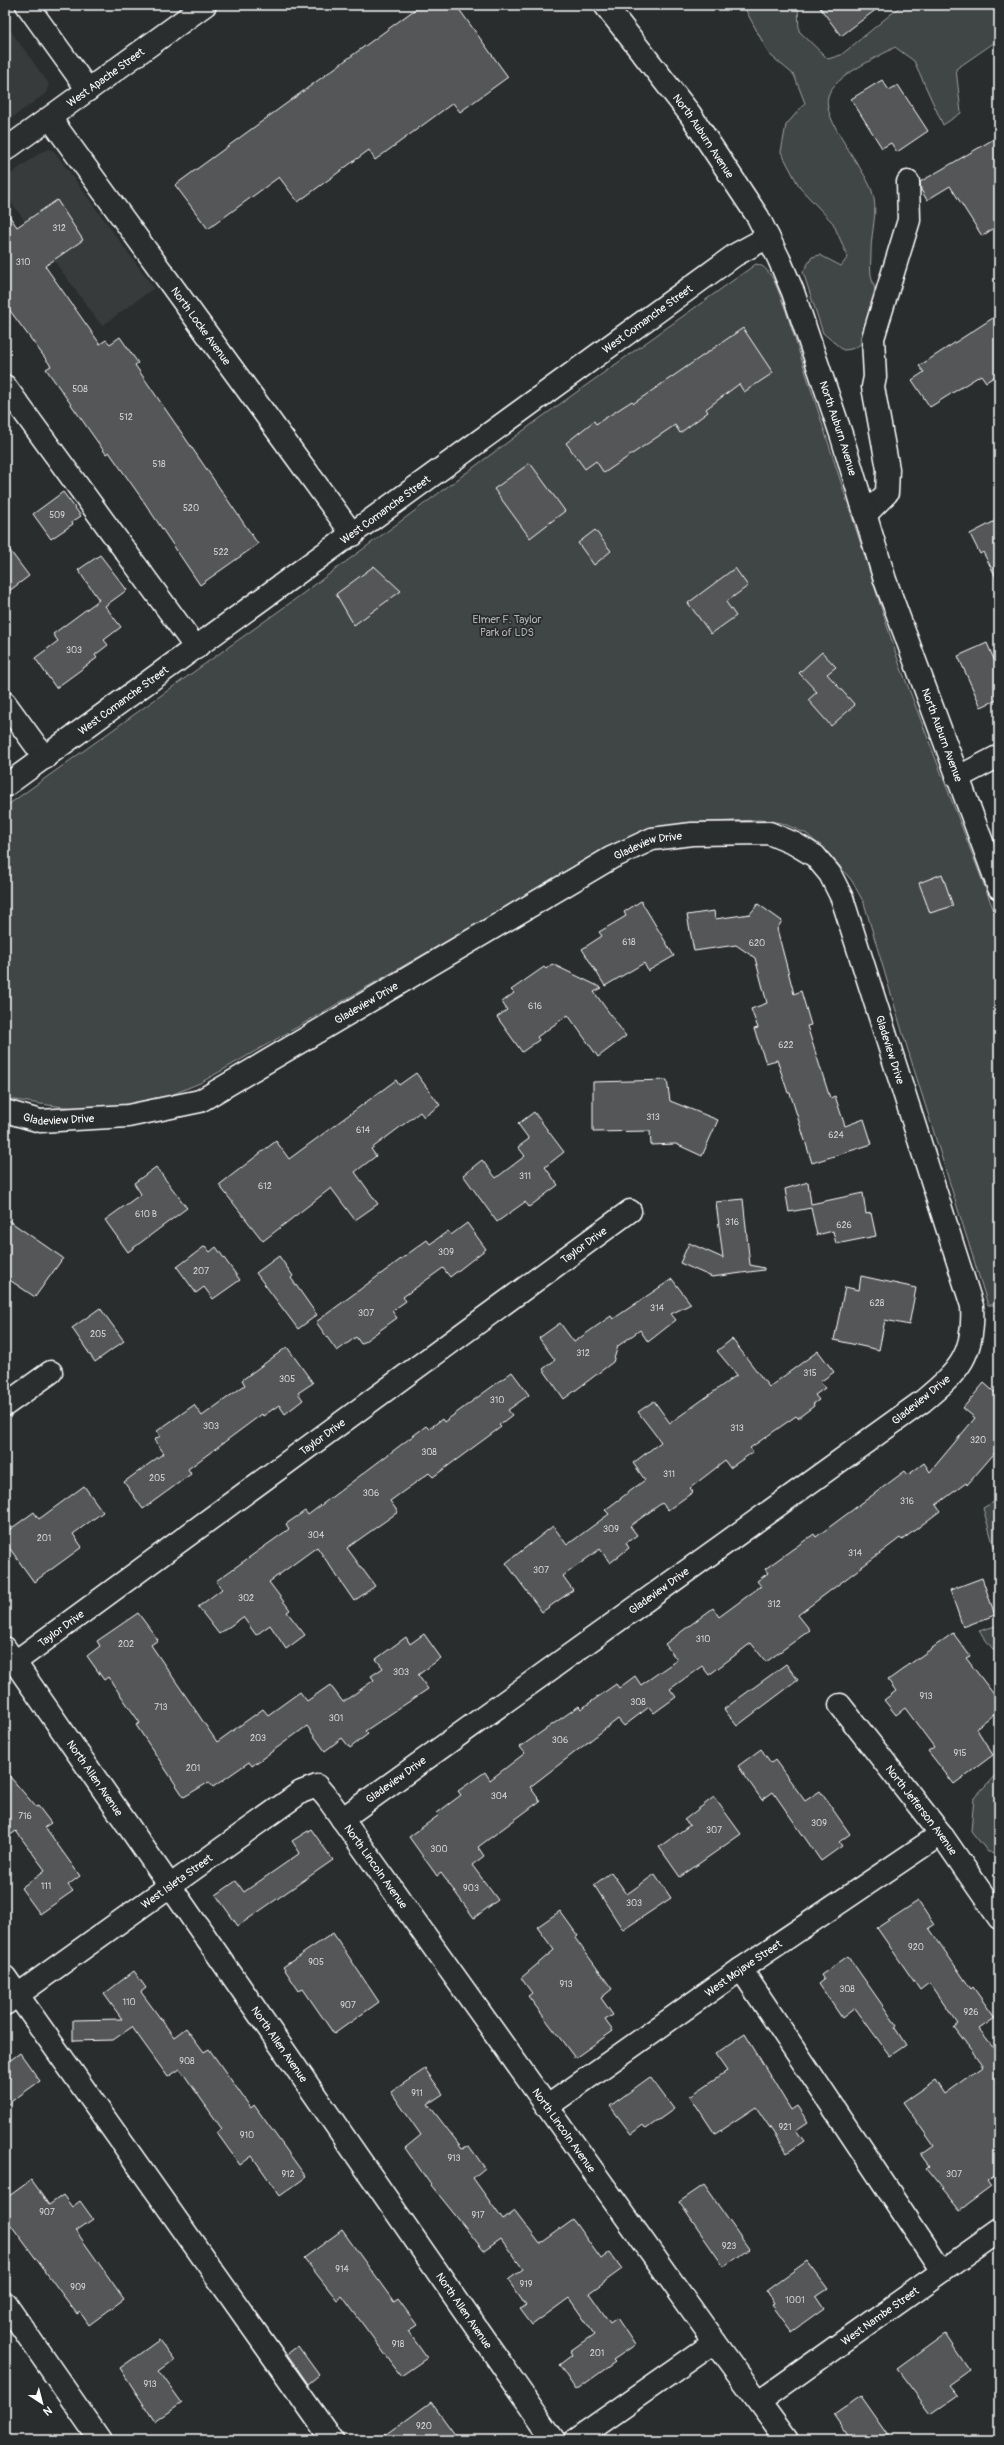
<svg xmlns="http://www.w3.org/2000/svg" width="1004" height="2445" font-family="Pangolin,sans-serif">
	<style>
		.built { fill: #373a3b }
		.green { fill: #414445; stroke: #a0a2a2 }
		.building { fill: #555758; stroke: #fff }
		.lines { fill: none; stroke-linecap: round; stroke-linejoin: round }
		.minor-casing { stroke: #fff; stroke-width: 25 }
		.major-casing { stroke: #fff; stroke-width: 25 }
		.minor { stroke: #2a2d2e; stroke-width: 22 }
		.major { stroke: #2a2d2e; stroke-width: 22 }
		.labels { text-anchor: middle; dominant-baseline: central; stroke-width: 3.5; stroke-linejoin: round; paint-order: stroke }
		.number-label { font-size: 9px; fill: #d4d5d5 }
		.street-label { font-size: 11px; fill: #fff; stroke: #2a2d2e }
		.park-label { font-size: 11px; fill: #b3b4b5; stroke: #2a2d2e }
	</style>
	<rect width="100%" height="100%" fill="#2a2d2e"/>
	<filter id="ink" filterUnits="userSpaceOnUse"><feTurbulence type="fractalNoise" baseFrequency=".025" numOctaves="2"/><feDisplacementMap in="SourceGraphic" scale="8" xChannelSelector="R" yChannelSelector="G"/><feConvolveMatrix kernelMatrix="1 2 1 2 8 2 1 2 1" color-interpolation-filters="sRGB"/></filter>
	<g filter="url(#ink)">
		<!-- built -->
		<path class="built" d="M5 23 49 84 46 93 5 123Z
			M49 149 54 151 154 288 102 326 5 194V178L41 152Z"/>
		<!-- green -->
		<path class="green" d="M743 5H798L799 31 828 59 841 55 902 5H999V41L998 40 956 69 961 113 943 125 914 61 895 47C877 58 834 76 828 96 821 119 864 167 872 191 879 210 871 231 871 251 871 259 870 267 871 275 873 285 879 298 877 308 874 327 866 350 843 350L823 333 803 272 812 257 820 255 841 266 848 257 833 223 800 188 781 152 786 125 805 103 794 75 769 54Z
			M756 264C773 266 780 298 786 311L899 663 999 924V1305H988L902 1031 864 903 852 881 833 858 807 834 782 823 759 820 684 823 647 830 619 842 200 1083C180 1091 160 1101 139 1105 96 1113 48 1106 5 1098V807L290 603 539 419Z
			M999 1499V1549L994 1547 983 1508Z
			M999 1625V1657L979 1631Z
			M999 1771V1853L988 1852 971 1831 974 1798Z"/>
		<!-- building -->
		<path class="building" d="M421 5H456L508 77 460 112 453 103 375 160 369 150 298 202 279 177 208 229 175 185Z
			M818 5H882L841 36Z
			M882 80 889 90 898 85 928 131 897 152 891 143 882 148 851 99Z
			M999 136V225L982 236 950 186 927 200 921 190 920 182Z
			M57 200 83 240 45 266 100 344 106 340 110 344 120 337 138 363 135 365 258 544 200 585 140 496 109 452 106 454 46 369 51 366 5 304V210L17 227Z
			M999 314V374L986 382 981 375 930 407 912 380 924 372 919 366Z
			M743 328 773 373 744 392 739 384 706 409 708 412 680 433 675 425 604 473 596 461 585 469 566 443 594 421 596 424 632 401 634 403Z
			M530 463 565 511 530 538 494 489Z
			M63 492 81 516 72 522 73 524 51 539 33 514Z
			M999 519V583L983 552 980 554 970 534Z
			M595 530 611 551 594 565 578 543Z
			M5 544 29 576 5 594Z
			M100 555 127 590 105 606 121 627 104 640 108 645 95 655 97 658 56 688 35 658 58 641 53 634 99 600 78 570Z
			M374 566 401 591 354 625 336 594Z
			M735 568 748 586 726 602 736 616 711 634 688 603Z
			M987 643 999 671V699L981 707 958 656Z
			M822 652 836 667 827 674 855 705 831 726 808 700 817 692 799 673Z
			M942 874 953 906 930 913 919 883Z
			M641 901 674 956 648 971 644 963 605 986 582 949 602 936 599 932 626 916 624 912Z
			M758 904 782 921 777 929 794 994 801 991 811 1025 807 1026 830 1098 835 1096 845 1126 864 1119 872 1144 812 1163 790 1093H788L777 1060 766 1063 754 1029 758 1028 751 1009 767 1003 755 958 736 945 694 951 687 915 714 911 715 919 750 914Z
			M552 964 602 988 594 992 626 1036 598 1057 568 1015 537 1037 539 1040 522 1052 497 1017 507 1010 502 1002 514 993 511 990 544 967 546 969Z
			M416 1073 440 1105 424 1117 420 1112 371 1149 376 1156 355 1172 378 1204 355 1220 331 1188 263 1241 219 1185 276 1141 289 1159 396 1080 399 1085Z
			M667 1080 670 1101 718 1120 702 1156 676 1144 651 1145 650 1131 593 1132V1082Z
			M534 1112 564 1152 545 1167 558 1185 529 1207 525 1202 497 1222 463 1175 482 1160 496 1178 525 1156 518 1147 529 1139 518 1124Z
			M156 1167 187 1208 128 1252 105 1220 141 1194 134 1183Z
			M808 1182 811 1204 863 1193 866 1214 871 1213 876 1236 836 1244 833 1231 817 1235 811 1208 789 1212 785 1189Z
			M743 1199 750 1265 764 1268V1270L712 1277 680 1263 689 1243 723 1258 716 1202Z
			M5 1218 63 1258 35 1297 5 1277Z
			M467 1223 486 1249 450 1277 443 1268 403 1297 406 1301 392 1311 397 1318 361 1344 356 1337 337 1351 316 1322 420 1245 427 1240 430 1244 448 1231 451 1235Z
			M205 1246 210 1252 216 1247 240 1280 213 1299 204 1287 196 1293 177 1267Z
			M279 1256 293 1276 291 1278 317 1315 298 1329 256 1273Z
			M861 1276 916 1288 909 1325 885 1320 879 1350 834 1340 845 1287 859 1290Z
			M672 1279 691 1304 671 1314 676 1320 648 1342 640 1330 618 1346 613 1362 564 1399 543 1369 555 1360 539 1338 560 1323 574 1342 611 1316 613 1319Z
			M100 1308 124 1341 95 1362 72 1328Z
			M732 1339 769 1387 818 1351 834 1372 820 1382 825 1388 815 1395 819 1400 813 1404 814 1406 798 1418 796 1416 750 1448 753 1452 730 1468 725 1461 690 1488 693 1492 668 1510 662 1503 630 1526 637 1535 626 1543 629 1548 610 1563 600 1549 563 1576 573 1590 542 1612 506 1563 553 1526 567 1545 609 1514 605 1510 645 1480 633 1463 661 1442 638 1412 654 1401 670 1423 737 1375 717 1351Z
			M287 1347 313 1383 298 1393 303 1400 285 1414 279 1405 263 1416 262 1414 188 1469 191 1474 143 1509 124 1482 164 1453 154 1440 160 1436 157 1431 194 1405 202 1416 245 1385 242 1380Z
			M512 1372 529 1395 508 1410 512 1415 499 1425 501 1427 433 1477 429 1473 390 1501 398 1512 347 1548 375 1586 354 1601 317 1547 269 1582 290 1610 287 1612 305 1635 286 1649 270 1625 256 1635 243 1617 219 1634 198 1607 222 1589 216 1581 289 1529 286 1524 305 1511 308 1515 426 1426 429 1429 442 1419 444 1422Z
			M984 1383 999 1396V1448L967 1485 966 1483 936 1505 940 1511 902 1540 900 1538 798 1615 810 1630 766 1662 751 1643 709 1675 702 1666 670 1689 676 1697 654 1713 649 1707 624 1726 618 1719 530 1787 540 1801 478 1847 484 1856 472 1865 498 1900 474 1918 441 1873 437 1876 409 1837 439 1815 437 1813 461 1795 458 1791 485 1772 490 1780 525 1753 520 1747 579 1706 581 1709 616 1684 619 1688 635 1676 641 1685 677 1660 665 1644 713 1608 719 1617 761 1586 757 1581 768 1573 765 1569 783 1556 814 1534 816 1537 905 1471 908 1475 924 1463 930 1472 975 1418 963 1408Z
			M84 1486 103 1512 73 1534 82 1547 34 1582 5 1542V1533L34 1512 39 1519Z
			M982 1578 995 1615 963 1627 950 1590Z
			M138 1613 158 1640 151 1645 217 1742 263 1709 268 1715 300 1692 307 1701 330 1685 343 1702 374 1680 371 1676 383 1668 376 1659 406 1637 410 1644 424 1634 441 1658 418 1675 428 1689 365 1731 368 1734 350 1748 342 1738 325 1751 307 1726 252 1766 249 1762 213 1787 209 1782 184 1797 136 1725 140 1723 108 1677 104 1680 87 1656 100 1646 97 1641Z
			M953 1633 970 1656 966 1658 999 1701V1710L976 1728 993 1755 954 1784 928 1751 934 1747 905 1708 896 1715 884 1700 896 1691 888 1680Z
			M786 1664 798 1680 737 1726 724 1709Z
			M761 1749 771 1763 775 1760 805 1801 820 1791 850 1834 839 1842 842 1846 821 1861 773 1792 762 1800 738 1766Z
			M5 1771 36 1807 38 1806 51 1823 45 1827 80 1876 68 1885 73 1891 40 1914 21 1888 45 1870 16 1831 5 1839Z
			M714 1797 741 1834 680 1877 659 1847 690 1825 684 1820Z
			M311 1829 333 1860 238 1926 216 1895 236 1881 244 1892 300 1853 292 1841Z
			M611 1872 627 1894 655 1874 671 1898 623 1930 594 1885Z
			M918 1901 934 1925 929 1928 971 1989 973 1987 995 2018 979 2029 999 2054V2173L987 2181 991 2187 960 2210 926 2168 929 2166 921 2155 934 2146 903 2102 935 2080 944 2094 983 2066 954 2027 958 2024 929 1983 920 1990 877 1928Z
			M560 1911 578 1936 575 1938 612 1989 601 1998 613 2015 605 2020 613 2031 575 2058 528 1996 532 1993 521 1978 554 1950 537 1927Z
			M333 1933 379 2002 334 2034 303 1989 299 1991 283 1967Z
			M848 1956 897 2026 895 2028 906 2045 890 2056 855 2008 842 2018 819 1984 824 1980 821 1975Z
			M134 1971 146 1988 141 1992 174 2037 186 2028 204 2052 209 2049 251 2108 254 2105 306 2177 280 2196 252 2156 240 2165 217 2133 222 2129 180 2069 168 2077 132 2027 113 2040 73 2041V2020L122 2019 104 1994Z
			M745 2034 791 2110 797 2106 808 2122 796 2130 804 2141 787 2153 756 2107 715 2134 690 2096 727 2071 715 2054Z
			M20 2053 40 2081 5 2106V2064Z
			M425 2069 443 2094 428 2104 462 2148 469 2146 485 2168 473 2178 503 2220 515 2211 540 2244 573 2220 601 2259 610 2252 622 2269 589 2293 610 2323 617 2318 635 2345 613 2360 615 2362 576 2390 559 2365 572 2355 570 2351 594 2334 569 2298 532 2325 520 2309 526 2306 508 2280 523 2269 501 2239 484 2251 431 2185 405 2148 421 2135 391 2092Z
			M650 2077 674 2109 646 2129 643 2125 631 2134 610 2106Z
			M31 2180 49 2205 63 2195 72 2207 80 2201 93 2219 76 2231 124 2299 89 2325 80 2312 77 2314 5 2217V2199Z
			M704 2185 749 2249 724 2267 679 2202Z
			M342 2230 394 2302 398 2299 417 2325 408 2331 427 2358 401 2376 342 2296 337 2300 304 2258Z
			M807 2261 828 2289 816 2297 824 2309 792 2332 772 2305 774 2304 766 2291Z
			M945 2334 969 2370 948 2385 957 2396 931 2414 897 2369Z
			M159 2340 174 2360 159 2371 182 2403 155 2422 120 2368Z
			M298 2346 319 2375 308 2384 287 2354Z
			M861 2396 892 2440H851L834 2415Z
			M431 2402 459 2440H379Z"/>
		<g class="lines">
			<defs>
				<g id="minor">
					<path d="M27 5 88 90"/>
					<path id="s1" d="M50 118 353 535"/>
					<path d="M5 386 196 648"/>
					<path d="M865 515 887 493 888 469 873 387 875 377 873 338 909 220 908 182"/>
					<path d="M5 703 45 758"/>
					<path d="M957 778 999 756"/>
					<path id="s2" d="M5 786 735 255 768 237"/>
					<path id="s3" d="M5 1111 40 1121 128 1116 200 1101 611 858 652 839 692 834 769 833 795 844 815 856 830 874 842 898 972 1306C975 1355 959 1371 923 1401L342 1819"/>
					<path d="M5 1405 51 1372"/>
					<path id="s4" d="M5 1648 554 2440"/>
					<path id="s5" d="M15 1662 630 1211"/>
					<path id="s6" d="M840 1705 941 1834 999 1918"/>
					<path d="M741 1969 942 2271"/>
					<path d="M5 1977 332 2440"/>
					<path id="s7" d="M5 2004 301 1792 317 1786 328 1799 715 2342 787 2440"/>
					<path id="s8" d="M548 2106 741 1969 941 1834"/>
					<path d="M5 2303 100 2440"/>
					<path id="s9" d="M760 2401 999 2231"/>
					<path d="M575 2440 715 2342"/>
				</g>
				<g id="major">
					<path id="s10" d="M605 5 690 114 758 217 779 259 793 292 842 437 885 580 999 888"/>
					<path id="s11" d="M5 150 205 5"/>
				</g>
			</defs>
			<!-- minor casing -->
			<use href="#minor" class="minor-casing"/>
			<!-- major casing -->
			<use href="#major" class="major-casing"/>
			<!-- minor -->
			<use href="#minor" class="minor"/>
			<!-- major -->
			<use href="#major" class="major"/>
		</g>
	</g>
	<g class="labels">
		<!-- number labels -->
		<g class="number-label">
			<text x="59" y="228">312</text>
			<text x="23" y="262">310</text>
			<text x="80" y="389">508</text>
			<text x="126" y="417">512</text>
			<text x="159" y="464">518</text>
			<text x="191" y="508">520</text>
			<text x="57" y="515">509</text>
			<text x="221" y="552">522</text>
			<text x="74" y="650">303</text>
			<text x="629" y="942">618</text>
			<text x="757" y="943">620</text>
			<text x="535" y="1006">616</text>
			<text x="786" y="1045">622</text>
			<text x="653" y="1117">313</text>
			<text x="363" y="1130">614</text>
			<text x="836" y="1135">624</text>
			<text x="525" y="1176">311</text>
			<text x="265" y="1186">612</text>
			<text x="146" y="1214">610 B</text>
			<text x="732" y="1222">316</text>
			<text x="844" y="1225">626</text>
			<text x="446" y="1252">309</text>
			<text x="201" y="1271">207</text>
			<text x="877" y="1303">628</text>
			<text x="657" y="1308">314</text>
			<text x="366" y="1313">307</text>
			<text x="98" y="1334">205</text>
			<text x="583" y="1353">312</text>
			<text x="810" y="1373">315</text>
			<text x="287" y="1379">305</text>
			<text x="497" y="1400">310</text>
			<text x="211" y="1426">303</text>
			<text x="737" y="1428">313</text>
			<text x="978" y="1440">320</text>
			<text x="429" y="1452">308</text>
			<text x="669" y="1474">311</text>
			<text x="157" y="1478">205</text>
			<text x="371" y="1493">306</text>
			<text x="907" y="1501">316</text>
			<text x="611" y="1529">309</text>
			<text x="316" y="1535">304</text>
			<text x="44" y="1538">201</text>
			<text x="855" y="1553">314</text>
			<text x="541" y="1570">307</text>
			<text x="246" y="1598">302</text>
			<text x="774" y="1604">312</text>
			<text x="703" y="1639">310</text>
			<text x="126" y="1644">202</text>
			<text x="401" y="1672">303</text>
			<text x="926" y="1696">913</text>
			<text x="638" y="1702">308</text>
			<text x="161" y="1707">713</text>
			<text x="336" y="1718">301</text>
			<text x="258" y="1738">203</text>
			<text x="560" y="1740">306</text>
			<text x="960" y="1753">915</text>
			<text x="193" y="1768">201</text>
			<text x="499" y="1796">304</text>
			<text x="25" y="1816">716</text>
			<text x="819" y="1823">309</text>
			<text x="714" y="1830">307</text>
			<text x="439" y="1849">300</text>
			<text x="46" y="1886">111</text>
			<text x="471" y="1888">903</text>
			<text x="634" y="1903">303</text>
			<text x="916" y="1947">920</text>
			<text x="316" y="1962">905</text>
			<text x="566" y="1984">913</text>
			<text x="847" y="1989">308</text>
			<text x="129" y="2002">110</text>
			<text x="348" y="2005">907</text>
			<text x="971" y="2012">926</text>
			<text x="187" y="2061">908</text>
			<text x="417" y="2093">911</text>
			<text x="785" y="2127">921</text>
			<text x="247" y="2135">910</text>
			<text x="454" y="2158">913</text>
			<text x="288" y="2174">912</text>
			<text x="954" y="2174">307</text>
			<text x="47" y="2212">907</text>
			<text x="478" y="2215">917</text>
			<text x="729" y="2246">923</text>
			<text x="342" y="2269">914</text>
			<text x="526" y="2284">919</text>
			<text x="78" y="2287">909</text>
			<text x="795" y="2300">1001</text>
			<text x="398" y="2344">918</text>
			<text x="597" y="2353">201</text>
			<text x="150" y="2384">913</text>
			<text x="424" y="2426">920</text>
		</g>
		<!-- street labels -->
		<g class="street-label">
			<text stroke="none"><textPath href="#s11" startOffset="124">West Apache Street</textPath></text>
			<text stroke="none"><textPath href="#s10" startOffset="164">North Auburn Avenue</textPath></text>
			<text stroke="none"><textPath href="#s2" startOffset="794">West Comanche Street</textPath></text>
			<text stroke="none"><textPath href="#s1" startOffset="257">North Locke Avenue</textPath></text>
			<text stroke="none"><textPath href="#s10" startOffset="488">North Auburn Avenue</textPath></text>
			<text stroke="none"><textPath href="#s2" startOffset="470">West Comanche Street</textPath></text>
			<text stroke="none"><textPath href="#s2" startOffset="146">West Comanche Street</textPath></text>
			<text stroke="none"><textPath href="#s10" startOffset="812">North Auburn Avenue</textPath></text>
			<text stroke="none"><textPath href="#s3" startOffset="715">Gladeview Drive</textPath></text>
			<text stroke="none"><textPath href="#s3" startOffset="391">Gladeview Drive</textPath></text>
			<text stroke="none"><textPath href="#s3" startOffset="1099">Gladeview Drive</textPath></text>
			<text stroke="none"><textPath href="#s3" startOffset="55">Gladeview Drive</textPath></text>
			<text stroke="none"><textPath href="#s5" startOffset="705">Taylor Drive</textPath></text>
			<text transform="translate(921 1400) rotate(-39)">Gladeview Drive</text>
			<text stroke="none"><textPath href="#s5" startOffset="381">Taylor Drive</textPath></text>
			<text transform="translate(659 1591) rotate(-36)">Gladeview Drive</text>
			<text stroke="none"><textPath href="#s5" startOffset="57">Taylor Drive</textPath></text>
			<text stroke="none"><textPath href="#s4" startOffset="158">North Allen Avenue</textPath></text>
			<text transform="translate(396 1780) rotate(-36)">Gladeview Drive</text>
			<text stroke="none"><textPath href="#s6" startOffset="133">North Jefferson Avenue</textPath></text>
			<text stroke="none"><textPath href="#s7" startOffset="481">North Lincoln Avenue</textPath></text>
			<text stroke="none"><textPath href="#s7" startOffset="211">West Isleta Street</textPath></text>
			<text stroke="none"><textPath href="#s8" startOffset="239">West Mojave Street</textPath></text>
			<text stroke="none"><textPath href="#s4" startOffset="482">North Allen Avenue</textPath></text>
			<text stroke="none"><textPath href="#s7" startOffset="805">North Lincoln Avenue</textPath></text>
			<text stroke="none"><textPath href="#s4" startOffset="806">North Allen Avenue</textPath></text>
			<text stroke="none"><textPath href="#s9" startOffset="147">West Nambe Street</textPath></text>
		</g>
		<!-- park labels -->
		<g class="park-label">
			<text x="507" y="619">Elmer F. Taylor<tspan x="507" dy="13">Park of LDS</tspan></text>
		</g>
	</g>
	<!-- margin -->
	<rect width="1004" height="2445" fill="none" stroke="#2a2d2e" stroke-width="20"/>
	<rect x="10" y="10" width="984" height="2425" fill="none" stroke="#fff" stroke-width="1.5" filter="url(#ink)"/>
	<!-- north arrow -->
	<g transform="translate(42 2403) rotate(144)" stroke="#2a2d2e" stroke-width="3" paint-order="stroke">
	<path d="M0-3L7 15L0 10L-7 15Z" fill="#ffffff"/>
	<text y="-6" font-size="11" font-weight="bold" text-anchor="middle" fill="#ffffff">N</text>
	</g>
</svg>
